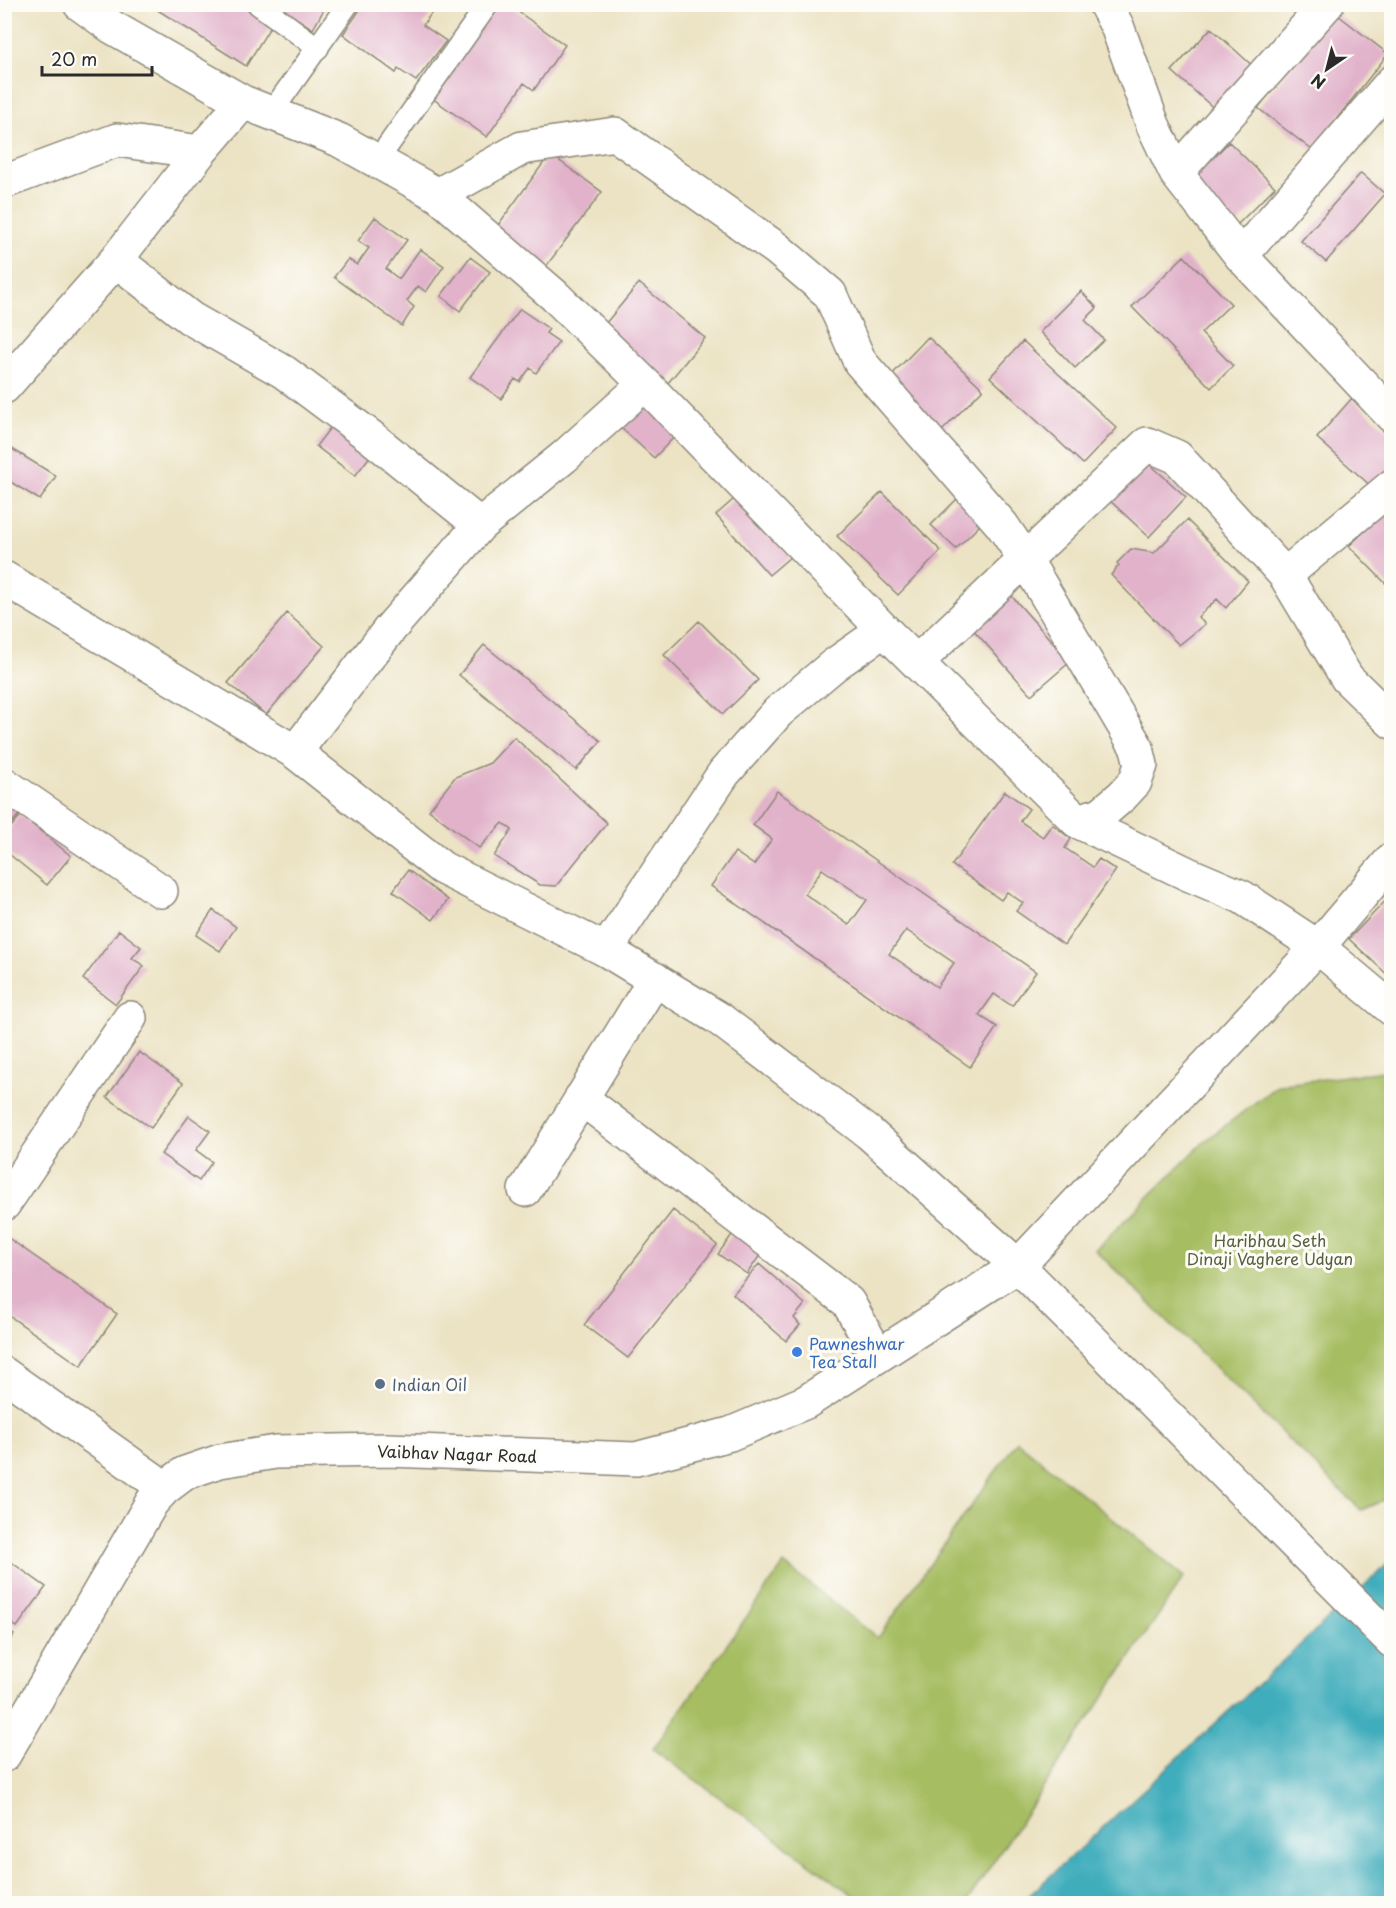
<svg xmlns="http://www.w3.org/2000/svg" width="1396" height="1908" font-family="'Playpen Sans',sans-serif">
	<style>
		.green { fill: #a6bd62; stroke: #687446; stroke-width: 1.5 }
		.water { fill: #3fadbc; stroke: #356c74; stroke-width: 1.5 }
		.building { fill: #e1b2ca; fill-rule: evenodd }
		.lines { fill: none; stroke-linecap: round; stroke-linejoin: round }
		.service-casing { stroke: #8c8778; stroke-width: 24 }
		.minor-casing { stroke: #8c8778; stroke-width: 36 }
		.tertiary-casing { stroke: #8c8778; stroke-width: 36 }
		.service { stroke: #fff; stroke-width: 21 }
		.minor { stroke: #fff; stroke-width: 33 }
		.tertiary { stroke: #fff; stroke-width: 33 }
		.shop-dot { fill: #3f7fe0; stroke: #fdfcf7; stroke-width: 2 }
		.service-dot { fill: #5c6f8a; stroke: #fdfcf7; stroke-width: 2 }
		.labels { text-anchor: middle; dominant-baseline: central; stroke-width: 6; stroke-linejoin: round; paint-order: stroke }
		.park-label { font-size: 16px; fill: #565e3e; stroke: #fdfcf7 }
		.shop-label { font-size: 16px; fill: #366cbe; stroke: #fdfcf7; text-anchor: start }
		.service-label { font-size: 16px; fill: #4e5e75; stroke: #fdfcf7; text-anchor: start }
		.street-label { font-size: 16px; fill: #2b2b2b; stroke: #fdfcf7 }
	</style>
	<rect width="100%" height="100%" fill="#fdfcf7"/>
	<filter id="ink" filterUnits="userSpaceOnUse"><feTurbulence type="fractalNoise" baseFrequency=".0167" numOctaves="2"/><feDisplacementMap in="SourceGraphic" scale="12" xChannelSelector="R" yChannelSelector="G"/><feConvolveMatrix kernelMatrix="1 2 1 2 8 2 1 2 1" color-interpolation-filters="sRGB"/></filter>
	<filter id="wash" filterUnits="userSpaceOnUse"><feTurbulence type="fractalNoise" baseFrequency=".008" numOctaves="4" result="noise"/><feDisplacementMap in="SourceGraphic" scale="24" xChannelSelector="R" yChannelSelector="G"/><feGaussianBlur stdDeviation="1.35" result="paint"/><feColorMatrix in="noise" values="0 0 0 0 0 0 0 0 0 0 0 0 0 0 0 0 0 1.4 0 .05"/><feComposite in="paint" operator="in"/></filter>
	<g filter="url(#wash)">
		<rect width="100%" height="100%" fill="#ece3c4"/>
		<!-- green -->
		<path class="green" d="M1391 1070V1497L1361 1510 1095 1250 1204 1142 1278 1085Z
			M1017 1441 1184 1577 966 1903H864L653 1749 784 1564 878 1638Z"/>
		<!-- water -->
		<path class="water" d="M1391 1561V1903L1020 1904Z"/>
		<g id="blocks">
			<!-- building -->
			<path class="building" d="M159 4H241L272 24 246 66 156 9Z
				M274 4H327L313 29Z
				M364 4H438L423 25 446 41 416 81 398 69 396 73 343 34Z
				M498 4H507L565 45 534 90 524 83 487 137 432 98Z
				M1334 12 1388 54 1312 150 1258 108Z
				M1211 28 1257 70 1218 112 1172 71Z
				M1229 142 1275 187 1236 226 1191 180Z
				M550 154 602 192 541 273 490 236Z
				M1361 173 1385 194 1326 262 1301 241Z
				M375 217 407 240 386 269 399 279 420 249 444 266 426 292 418 286 407 301 414 307 402 326 334 277 348 259 357 265 369 248 358 241Z
				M1184 256 1231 304 1201 333 1233 366 1211 388 1132 307Z
				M470 257 490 272 460 311 441 296Z
				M639 283 705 338 668 383 601 329Z
				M1081 291 1097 308 1085 320 1104 340 1075 368 1040 332Z
				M520 309 549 329 546 333 559 342 536 373 530 368 520 382 515 379 501 399 470 377Z
				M928 337 983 389 937 436 883 384Z
				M1023 341 1117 428 1083 464 990 377Z
				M1352 398 1392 434V466L1372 487 1317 438Z
				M646 400 680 431 654 458 620 427Z
				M336 420 374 451 355 476 316 446Z
				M4 444 56 476 40 500 4 478Z
				M1143 458 1186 497 1149 537 1106 497Z
				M744 490 797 551 769 575 716 515Z
				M965 491 989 516 956 549 931 525Z
				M882 492 941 551 898 595 837 536Z
				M1392 505V590L1349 546Z
				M1187 520 1248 581 1226 608 1217 599 1198 617 1205 624 1179 645 1111 575 1119 565 1117 563 1131 549 1154 553Z
				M1009 593 1070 662 1031 695 971 627Z
				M287 613 324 646 266 715 228 683Z
				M699 621 758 680 723 714 664 655Z
				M484 645 601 741 576 770 459 675Z
				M514 737 607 823 556 886 540 885 494 856 512 830 503 823 479 848 429 810 455 777 490 763Z
				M777 791 1036 972 1012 1006 994 994 979 1015 997 1027 970 1067 711 886 735 852 754 865 772 839 753 825ZM822 869 867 900 849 925 805 894ZM906 930 954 963 937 987 889 954Z
				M1005 791 1029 809 1020 821 1043 837 1052 824 1071 839 1065 848 1093 867 1099 859 1116 870 1064 945 1016 911 1023 903 1007 892 1001 900 952 865Z
				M4 795 23 810 4 832Z
				M21 815 71 856 47 885 4 850V835Z
				M408 870 448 900 433 920 393 891Z
				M1392 894V979L1349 939Z
				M213 910 236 927 220 951 196 935Z
				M119 930 141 947 132 958 144 966 116 1004 83 979Z
				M139 1052 183 1083 151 1128 107 1097Z
				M189 1116 210 1131 196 1150 212 1162 199 1181 161 1154Z
				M673 1210 717 1245 628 1358 584 1325Z
				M737 1228 765 1248 747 1274 718 1254Z
				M4 1235 117 1314 81 1366 4 1312Z
				M759 1264 805 1304 794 1318 800 1325 786 1341 733 1294Z
				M4 1557 46 1587 17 1627 4 1618Z
				M4 1628 14 1635 4 1647Z"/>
		</g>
	</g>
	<g filter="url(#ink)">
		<use href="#blocks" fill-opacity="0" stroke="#8c8778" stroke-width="1.5"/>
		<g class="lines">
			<defs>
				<path id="service" d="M258 4 318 48
					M271 113 348 4
					M377 161 488 4"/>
				<path id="minor" d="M80 4 112 27 243 102 339 140 438 195 555 296 645 384 884 630 1077 821 1188 874 1242 897 1318 947 1392 1009
					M1105 4 1117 26 1153 125 1176 173 1241 256 1392 416
					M1176 173 1327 4
					M4 182 117 140 200 152
					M438 195 522 148 615 134 777 249 830 294 860 362 1002 525 1025 559 1137 748 1141 765 1135 782 1122 796 1101 814 1077 821
					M1241 256 1392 82
					M116 260 190 318 284 372 371 437 480 525
					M4 387 116 260 200 152 243 102
					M1285 575 1392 486
					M918 661 1147 444 1177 457 1285 575 1347 678 1392 722
					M295 752 389 630 480 525 564 457 645 384
					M4 784 161 891
					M606 950 724 773 778 712 834 665 884 630
					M581 1098 848 1302 878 1356
					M525 1190 655 979
					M4 1204 130 1018
					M4 1374 165 1488
					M4 1755 152 1502 165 1488 185 1473 220 1461 276 1452 388 1450 636 1459 730 1434 806 1402 1018 1266 1318 947 1392 859"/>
				<path id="tertiary" d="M4 578 295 752 442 868 606 950 718 1018 869 1133 1018 1266 1392 1641"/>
			</defs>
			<!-- service casing -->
			<use href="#service" class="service-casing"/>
			<!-- minor casing -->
			<use href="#minor" class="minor-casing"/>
			<!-- tertiary casing -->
			<use href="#tertiary" class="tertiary-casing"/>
			<!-- service -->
			<use href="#service" class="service"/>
			<!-- minor -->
			<use href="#minor" class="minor"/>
			<!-- tertiary -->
			<use href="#tertiary" class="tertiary"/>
		</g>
	</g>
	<!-- markers -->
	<circle class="shop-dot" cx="797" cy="1352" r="6"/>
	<circle class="service-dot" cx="380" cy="1384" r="6"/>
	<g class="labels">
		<!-- park labels -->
		<g class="park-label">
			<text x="1270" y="1240">Haribhau Seth<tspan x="1270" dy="18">Dinaji Vaghere Udyan</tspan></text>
		</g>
		<!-- shop labels -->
		<g class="shop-label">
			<text x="809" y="1343">Pawneshwar<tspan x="809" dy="18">Tea Stall</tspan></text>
		</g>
		<!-- service labels -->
		<g class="service-label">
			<text x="392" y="1384">Indian Oil</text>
		</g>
		<!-- street labels -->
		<g class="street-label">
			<text transform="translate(457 1453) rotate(2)">Vaibhav Nagar Road</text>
		</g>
	</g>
	<!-- margin -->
	<rect width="1396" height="1908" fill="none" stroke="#fdfcf7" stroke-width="24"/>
	<!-- north arrow -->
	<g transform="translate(1327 69) rotate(215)" stroke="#fdfcf7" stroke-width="4.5" paint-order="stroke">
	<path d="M0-4.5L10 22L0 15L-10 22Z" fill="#2b2b2b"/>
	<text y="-9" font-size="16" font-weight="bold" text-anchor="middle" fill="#2b2b2b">N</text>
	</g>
	<!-- scale -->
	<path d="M42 66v9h110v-9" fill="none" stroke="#2b2b2b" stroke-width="3"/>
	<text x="51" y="66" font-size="18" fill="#2b2b2b" stroke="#fdfcf7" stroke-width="4.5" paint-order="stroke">20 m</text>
</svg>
